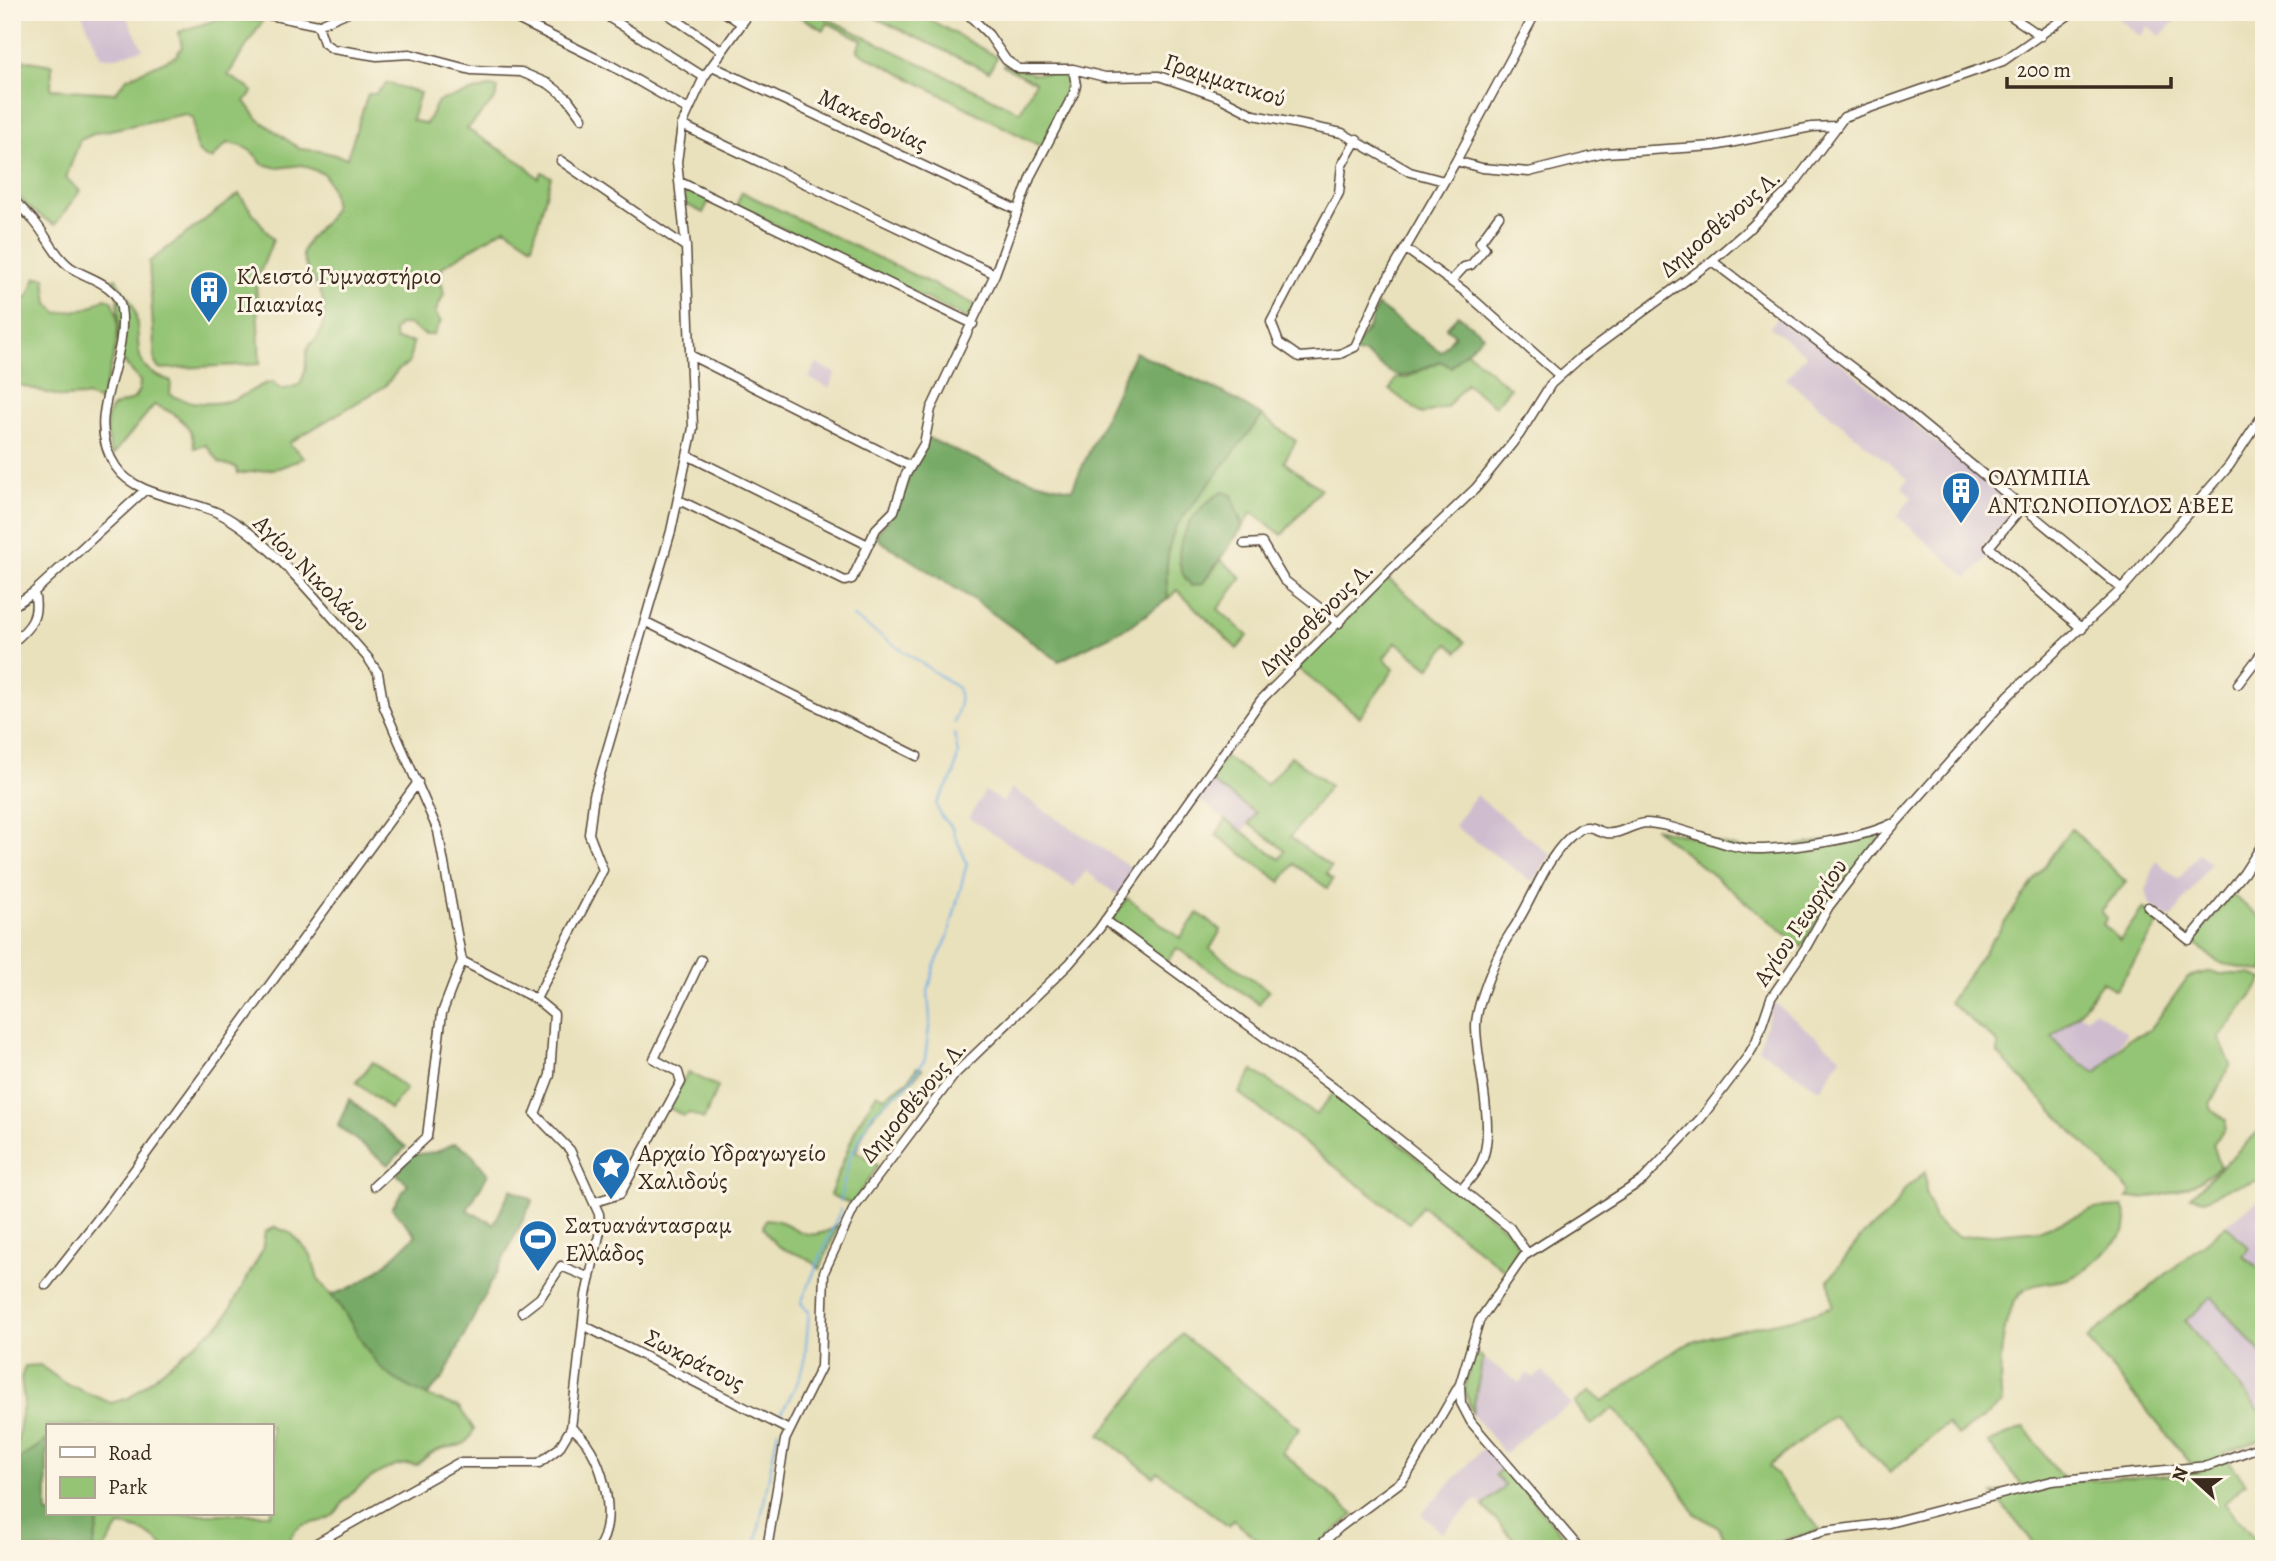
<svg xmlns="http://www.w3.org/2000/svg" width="2276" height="1561" font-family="Alegreya,serif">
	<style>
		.industrial { fill: #cfbdcf }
		.green { fill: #94c474; stroke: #687749; stroke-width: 2 }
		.forest { fill: #7a6; stroke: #596a42; stroke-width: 2 }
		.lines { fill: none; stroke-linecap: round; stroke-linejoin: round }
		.stream { stroke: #73b0e5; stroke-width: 2 }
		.minor-casing { stroke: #554536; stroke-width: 11 }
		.minor { stroke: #fff; stroke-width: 8 }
		.labels { text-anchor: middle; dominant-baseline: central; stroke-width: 6; stroke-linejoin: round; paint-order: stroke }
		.street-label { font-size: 24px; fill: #3b2a1e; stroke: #fcf5e5 }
		.poi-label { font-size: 24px; fill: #3b2a1e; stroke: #fcf5e5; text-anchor: start }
	</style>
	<rect width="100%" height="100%" fill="#fcf5e5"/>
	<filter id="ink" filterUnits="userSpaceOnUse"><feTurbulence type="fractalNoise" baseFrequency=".0143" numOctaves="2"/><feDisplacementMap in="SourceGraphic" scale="14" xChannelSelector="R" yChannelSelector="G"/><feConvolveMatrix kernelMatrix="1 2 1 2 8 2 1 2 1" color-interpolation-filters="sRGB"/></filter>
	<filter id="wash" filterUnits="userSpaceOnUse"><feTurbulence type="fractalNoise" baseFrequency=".00686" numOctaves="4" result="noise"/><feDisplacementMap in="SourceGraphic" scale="28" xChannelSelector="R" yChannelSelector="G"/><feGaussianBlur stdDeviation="1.57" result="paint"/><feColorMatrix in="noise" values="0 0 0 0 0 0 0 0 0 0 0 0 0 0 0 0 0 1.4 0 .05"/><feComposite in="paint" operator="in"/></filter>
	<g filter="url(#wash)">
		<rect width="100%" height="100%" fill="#e9e1bc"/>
		<!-- industrial -->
		<path class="industrial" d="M81 12H124L143 49 117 57H101Z
			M2111 12H2172L2178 18 2160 36 2148 26 2140 36Z
			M1779 316 1823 348 2016 508 1983 546 1990 554 1968 578 1897 516 1912 497 1902 487 1908 479 1786 379 1806 355 1770 327Z
			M816 364 836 373 829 388 809 378Z
			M1209 780 1257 813 1243 832 1196 798Z
			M1011 788 1135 870 1117 895 1086 871 1074 887 969 818 985 791 1003 802Z
			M1476 795 1551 855 1533 882 1454 826Z
			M2199 853 2211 863 2171 919 2166 917 2150 905 2146 890 2156 861 2179 879Z
			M1773 1002 1841 1057 1820 1090 1758 1049Z
			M2095 1010 2127 1033 2114 1054 2096 1073 2066 1053 2052 1038 2079 1013 2087 1018Z
			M2264 1195V1272L2243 1256 2248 1248 2226 1225Z
			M2212 1297 2264 1356V1416L2185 1321Z
			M1483 1358 1520 1383 1527 1373 1534 1378 1543 1371 1572 1405 1538 1423 1505 1454 1472 1414Z
			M1485 1446 1503 1467 1496 1475 1505 1486 1483 1506 1476 1500 1442 1533 1421 1514Z"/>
		<!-- green -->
		<path class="green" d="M791 12H814L1020 112 1035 82 1003 66 1004 64 1033 74 1069 73 1073 92 1046 149 857 51 862 40 828 23 824 30Z
			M863 12H916L997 57 989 72Z
			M218 19 263 20 228 75 253 91 245 101 258 119 300 149 320 151 347 158 368 94H375L387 83 420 93 412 120 426 124 438 101 489 87 498 88 495 99 467 129 525 165 538 178 542 172 551 177 532 246 505 228 442 267 441 281 444 294 435 313 441 322 433 335H425L408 324 399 325 394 331 396 340 413 342 409 363 398 370 385 386 289 443 304 458 279 468 238 474 236 467 220 463 206 445 194 448C194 424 175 412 154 405L112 456C92 376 138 424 140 381L120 357 118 296 109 281 116 278C120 290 132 298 135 311 143 346 127 368 171 381L170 394C188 406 223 406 242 396 254 390 259 384 273 382L281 390 299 385C309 367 304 366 307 350 309 343 313 343 317 338 325 327 326 309 322 297 318 284 297 260 304 248 318 219 350 219 324 174L302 165 278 168 262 164C253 150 244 145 227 143L212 159C190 154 195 137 193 118L185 114 96 133 80 140 66 178 80 191 55 225C36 213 18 204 12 182V58L52 65 51 89 115 93 127 78 176 56 182 47 179 32Z
			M685 187 710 199 703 213 685 204Z
			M742 192 978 306 972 321 736 206Z
			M239 194 273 240 256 283 260 364 159 369 155 363 149 262Z
			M36 277 45 278 48 304 58 313 87 309 105 298 112 300C127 330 109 370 101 401L86 396 62 397 12 383V300L28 297Z
			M1464 349 1510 388 1495 406 1466 384 1447 407 1422 414 1390 390 1396 378H1406L1440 361 1451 367Z
			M1262 416 1296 441 1284 462 1321 489 1282 535 1252 512 1242 528 1241 517 1202 584 1221 560 1242 578 1218 609 1248 636 1237 649 1177 590 1168 599C1165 575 1166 549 1176 526Z
			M1387 578 1465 642 1458 652 1448 644 1429 668 1396 642 1384 658 1394 669 1360 717 1297 668Z
			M1291 756 1330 786 1290 837 1331 867 1326 874 1333 880 1327 888 1294 864 1281 882 1216 835 1226 820 1280 859 1285 850 1249 824 1256 813 1209 780 1225 757 1267 785Z
			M1654 828 1756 852 1885 831 1825 906 1802 947Z
			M2071 828 2126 882 2101 911 2107 918 2103 924 2120 940 2143 908 2160 921 2116 990 2102 982 2079 1013 2052 1037 2066 1053 2096 1073 2128 1039 2150 1030 2188 977 2211 971 2219 974H2250L2264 979 2219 1039 2231 1064 2210 1104 2212 1110 2226 1120 2225 1129 2213 1144 2220 1166C2193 1190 2162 1199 2127 1198L2131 1192 1998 1054V1043L1949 1002Z
			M2231 894 2264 920V972C2224 964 2223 971 2193 940Z
			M1127 898 1180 938 1198 913 1221 930 1210 949 1269 991 1259 1004 1177 948 1166 963 1110 923Z
			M373 1062 406 1089 390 1109 356 1082Z
			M917 1067 922 1069C910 1086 895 1093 881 1107 868 1119 862 1136 856 1151L878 1166 852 1204 830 1195 858 1123 877 1093 884 1097 908 1081Z
			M1253 1070 1316 1115 1335 1091 1508 1231 1518 1245 1506 1271 1422 1206 1409 1223 1239 1093Z
			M688 1072 718 1087 704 1119 689 1113 684 1116 668 1107Z
			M2264 1126V1179L2228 1188 2205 1200 2190 1197Z
			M1925 1172 1926 1194 1935 1219 1944 1229 1961 1237 2041 1230 2094 1209 2123 1207C2127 1216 2129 1223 2124 1232 2116 1244 2083 1274 2070 1278 2054 1284 2031 1281 2020 1294 2000 1318 1998 1374 2002 1404L1958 1436 1947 1424 1890 1472 1833 1416 1769 1466 1820 1530 1777 1542 1730 1549 1719 1528 1695 1514 1674 1479 1614 1408 1591 1425 1575 1403 1590 1391 1603 1402C1627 1385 1667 1351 1693 1342 1739 1326 1789 1324 1833 1306L1829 1279 1863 1235 1890 1213 1906 1188Z
			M766 1219C798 1220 798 1248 838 1226L820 1269C800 1246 780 1260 763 1227Z
			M2226 1225 2249 1248 2243 1256 2264 1272V1356L2212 1297 2185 1321 2264 1416V1439L2223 1453 2246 1483 2224 1504 2264 1549H2039L1993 1494 2025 1489 1988 1443 2024 1427 2065 1482 2199 1473 2087 1339Z
			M275 1227 292 1234 311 1255 318 1279 350 1319 365 1347 391 1376 427 1396 459 1407 474 1429C464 1454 454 1442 436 1451 429 1454 423 1460 417 1465 391 1460 364 1481 346 1499 341 1504 337 1513 332 1516 311 1530 298 1513 286 1549H166C152 1534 139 1528 119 1526L104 1549H93L100 1514H271V1426H47V1440L14 1463 24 1400 21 1378 25 1366 40 1365 64 1383 111 1403 129 1398 224 1320 262 1251 265 1232Z
			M1181 1334 1300 1428 1282 1452 1354 1515 1312 1549H1269L1233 1520 1228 1526 1158 1472 1154 1477 1100 1435Z
			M1472 1350 1483 1358 1472 1414 1465 1390Z
			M1503 1467 1575 1549H1523L1483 1506 1505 1486 1495 1475Z"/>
		<!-- forest -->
		<path class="forest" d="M1377 305 1441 352 1455 335 1446 328 1458 315 1483 335C1474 347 1462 353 1451 367L1440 361C1395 380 1405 384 1364 353L1350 354 1369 327Z
			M1135 352 1224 393 1262 416 1176 526C1166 549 1165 575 1168 599L1130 626 1059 661 974 600 879 540 876 534 887 522 928 438C975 460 1020 481 1072 489Z
			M1223 492 1232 495 1242 528 1202 584 1192 586C1161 558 1191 507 1223 492Z
			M349 1099 406 1147 388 1165 338 1126Z
			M455 1143 468 1150 488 1174 467 1210 494 1224 511 1189 533 1200 443 1378 427 1396C410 1387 389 1379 377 1363 359 1342 350 1316 331 1295 367 1285 390 1261 416 1235L392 1208 408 1184 397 1174 411 1155 436 1152Z
			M47 1440V1514H100L93 1549H12L14 1463Z"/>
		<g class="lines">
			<!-- stream -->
			<path class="stream" d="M853 617 958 688 960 703 954 723
				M840 1201 849 1160 872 1114 910 1082 925 1059 930 1020 928 992 934 967 948 937 967 863 951 826 940 815 936 804 954 775 958 754 954 733
				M779 1418 799 1379 805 1357 809 1312 801 1303 841 1209
				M755 1549 778 1430"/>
		</g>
	</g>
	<g filter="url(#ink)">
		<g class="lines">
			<defs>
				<path id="minor" d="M255 12 318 25 348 12
					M503 12 612 66 687 109
					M614 12 610 18 704 77
					M665 12 722 51
					M724 12 742 24
					M966 12 989 35 1006 60 1019 69H1073L1105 77 1159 76 1219 97 1254 115 1342 133 1410 172 1444 181
					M2005 12 2041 36
					M318 25 324 43 333 49 377 56 410 54 471 70 521 72 549 84 568 99 582 118
					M712 66 1017 210
					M682 125 995 274
					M1357 139 1342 165 1339 193 1271 322 1279 343 1299 357 1340 354 1355 347 1380 292 1456 161 1536 12
					M561 161 686 247
					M1456 161 1482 168 1529 172 1605 153 1714 146 1812 127 1835 126
					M680 182 973 324
					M12 198C19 206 27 213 34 221 47 236 54 255 70 267 87 279 117 283 121 308 130 364 81 415 116 467 135 496 185 498 216 512 267 534 329 615 368 658L378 673 384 707 438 831 462 961
					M1406 249 1464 291 1560 376
					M1712 261 1875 385 2122 589
					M1451 281 1464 267 1471 265 1485 248 1480 242 1499 216
					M690 355 910 466
					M689 456 868 545
					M679 500 845 581 852 579 876 529 894 511 905 476 924 444 931 409 995 274 1031 175 1074 93 1076 85 1073 69
					M2023 506 1989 547 2082 629
					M1244 544 1262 543 1284 580 1339 623
					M12 607 34 592 145 490
					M646 622 917 756
					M12 643C31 627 40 617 34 592
					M2238 684 2264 650
					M2148 907 2189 940 2244 873 2264 842
					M1105 920 1342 1094 1510 1228 1527 1253
					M536 999 603 870 589 834 594 795 671 531 693 428 686 247 677 162 682 125 704 77 750 12
					M374 1186 427 1137 442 1013 462 961
					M1462 1189C1468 1181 1476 1173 1481 1163 1497 1130 1476 1063 1476 1026 1476 1004 1498 951 1511 932 1534 900 1544 856 1577 831 1588 822 1595 831 1607 833 1621 835 1633 823 1647 823 1681 825 1725 849 1756 849 1790 849 1861 839 1891 824
					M595 1202 620 1194 681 1082 678 1072 654 1059 701 960
					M46 1285 105 1210 418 782
					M522 1312 540 1298 561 1266 590 1278
					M583 1325 789 1430
					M1460 1384 1461 1403 1471 1422 1580 1549
					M571 1428C601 1445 621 1521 597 1549
					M306 1549 458 1463H539L559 1448 571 1428 586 1295 600 1231 599 1214 570 1150 535 1114 550 1075 554 1014 536 999 462 961
					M767 1549 785 1440 821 1367 824 1272 854 1208 955 1074 1069 964 1099 929 1261 700 1390 570 1476 488 1519 435 1551 384 1580 358 1712 261 1750 228 1791 188 1844 117 2003 61 2073 12
					M1316 1549 1340 1527 1402 1481 1412 1467 1460 1384 1479 1321 1524 1256 1643 1180 1701 1118 1748 1056 1756 1042 1771 998 1806 947 1829 906 1878 843 2009 695 2122 589 2229 466 2264 413
					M1764 1549 1825 1531 1889 1523 2052 1481 2208 1466 2264 1445"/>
			</defs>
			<!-- minor casing -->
			<use href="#minor" class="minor-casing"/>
			<!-- minor -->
			<use href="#minor" class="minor"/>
		</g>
	</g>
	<!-- icons -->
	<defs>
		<symbol id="building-pin" viewBox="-11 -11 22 30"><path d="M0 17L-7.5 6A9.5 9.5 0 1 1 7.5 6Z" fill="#1f6fb2" stroke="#fcf5e5"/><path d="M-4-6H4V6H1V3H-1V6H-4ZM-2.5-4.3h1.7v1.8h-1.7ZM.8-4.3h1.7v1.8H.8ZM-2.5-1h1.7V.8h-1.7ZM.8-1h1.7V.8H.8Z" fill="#fff"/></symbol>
		<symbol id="sight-pin" viewBox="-11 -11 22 30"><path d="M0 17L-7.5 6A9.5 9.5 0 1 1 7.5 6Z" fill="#1f6fb2" stroke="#fcf5e5"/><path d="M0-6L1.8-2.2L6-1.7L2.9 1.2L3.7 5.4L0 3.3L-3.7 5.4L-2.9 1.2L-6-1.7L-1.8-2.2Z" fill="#fff"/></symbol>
		<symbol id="stadium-pin" viewBox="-11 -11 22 30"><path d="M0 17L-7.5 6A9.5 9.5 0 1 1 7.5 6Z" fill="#1f6fb2" stroke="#fcf5e5"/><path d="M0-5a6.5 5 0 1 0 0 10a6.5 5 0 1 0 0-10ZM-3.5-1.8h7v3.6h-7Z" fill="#fff"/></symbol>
	</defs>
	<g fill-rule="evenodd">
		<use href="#building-pin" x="187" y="268" width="44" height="60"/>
		<use href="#building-pin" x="1939" y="469" width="44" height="60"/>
		<use href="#sight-pin" x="589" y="1145" width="44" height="60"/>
		<use href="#stadium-pin" x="516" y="1217" width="44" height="60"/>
	</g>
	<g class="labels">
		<!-- street labels -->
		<g class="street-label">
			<text transform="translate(1225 80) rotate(18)">Γραμματικού</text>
			<text transform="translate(873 120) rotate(25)">Μακεδονίας</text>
			<text transform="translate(1720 223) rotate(-41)">Δημοσθένους Λ.</text>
			<text transform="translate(312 573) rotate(45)">Αγίου Νικολάου</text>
			<text transform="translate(1316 618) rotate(-45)">Δημοσθένους Λ.</text>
			<text transform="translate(1800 922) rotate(-56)">Αγίου Γεωργίου</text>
			<text transform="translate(913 1101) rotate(-50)">Δημοσθένους Λ.</text>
			<text transform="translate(695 1360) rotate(27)">Σωκράτους</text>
		</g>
		<!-- poi labels -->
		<g class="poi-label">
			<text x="236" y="276">Κλειστό Γυμναστήριο<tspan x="236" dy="28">Παιανίας</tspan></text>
			<text x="1988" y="477">ΟΛΥΜΠΙΑ<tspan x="1988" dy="28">ΑΝΤΩΝΟΠΟΥΛΟΣ ΑΒΕΕ</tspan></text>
			<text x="638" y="1153">Αρχαίο Υδραγωγείο<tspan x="638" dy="28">Χαλιδούς</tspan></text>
			<text x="565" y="1225">Σατυανάντασραμ<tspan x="565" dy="28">Ελλάδος</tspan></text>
		</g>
	</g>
	<!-- margin -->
	<rect width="2276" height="1561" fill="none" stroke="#fcf5e5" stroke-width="42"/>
	<!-- legend -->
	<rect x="46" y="1424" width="228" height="91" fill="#fcf5e5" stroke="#afa495" stroke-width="2"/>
	<rect x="60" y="1447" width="35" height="10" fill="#ffffff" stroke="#afa495" stroke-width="2"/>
	<text x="108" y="1460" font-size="21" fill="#3b2a1e">Road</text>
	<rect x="60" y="1477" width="35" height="21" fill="#94c474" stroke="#afa495" stroke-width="2"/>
	<text x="108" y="1494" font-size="21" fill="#3b2a1e">Park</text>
	<!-- north arrow -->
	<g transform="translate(2195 1480) rotate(291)" stroke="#fcf5e5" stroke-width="5" paint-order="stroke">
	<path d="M0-5L12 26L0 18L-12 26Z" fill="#3b2a1e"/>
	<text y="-10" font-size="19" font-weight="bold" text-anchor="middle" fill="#3b2a1e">N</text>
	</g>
	<!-- scale -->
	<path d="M2007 77v10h164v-10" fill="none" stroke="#3b2a1e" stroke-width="3.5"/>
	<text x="2017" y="77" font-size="21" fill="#3b2a1e" stroke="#fcf5e5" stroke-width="5" paint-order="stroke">200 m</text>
</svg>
